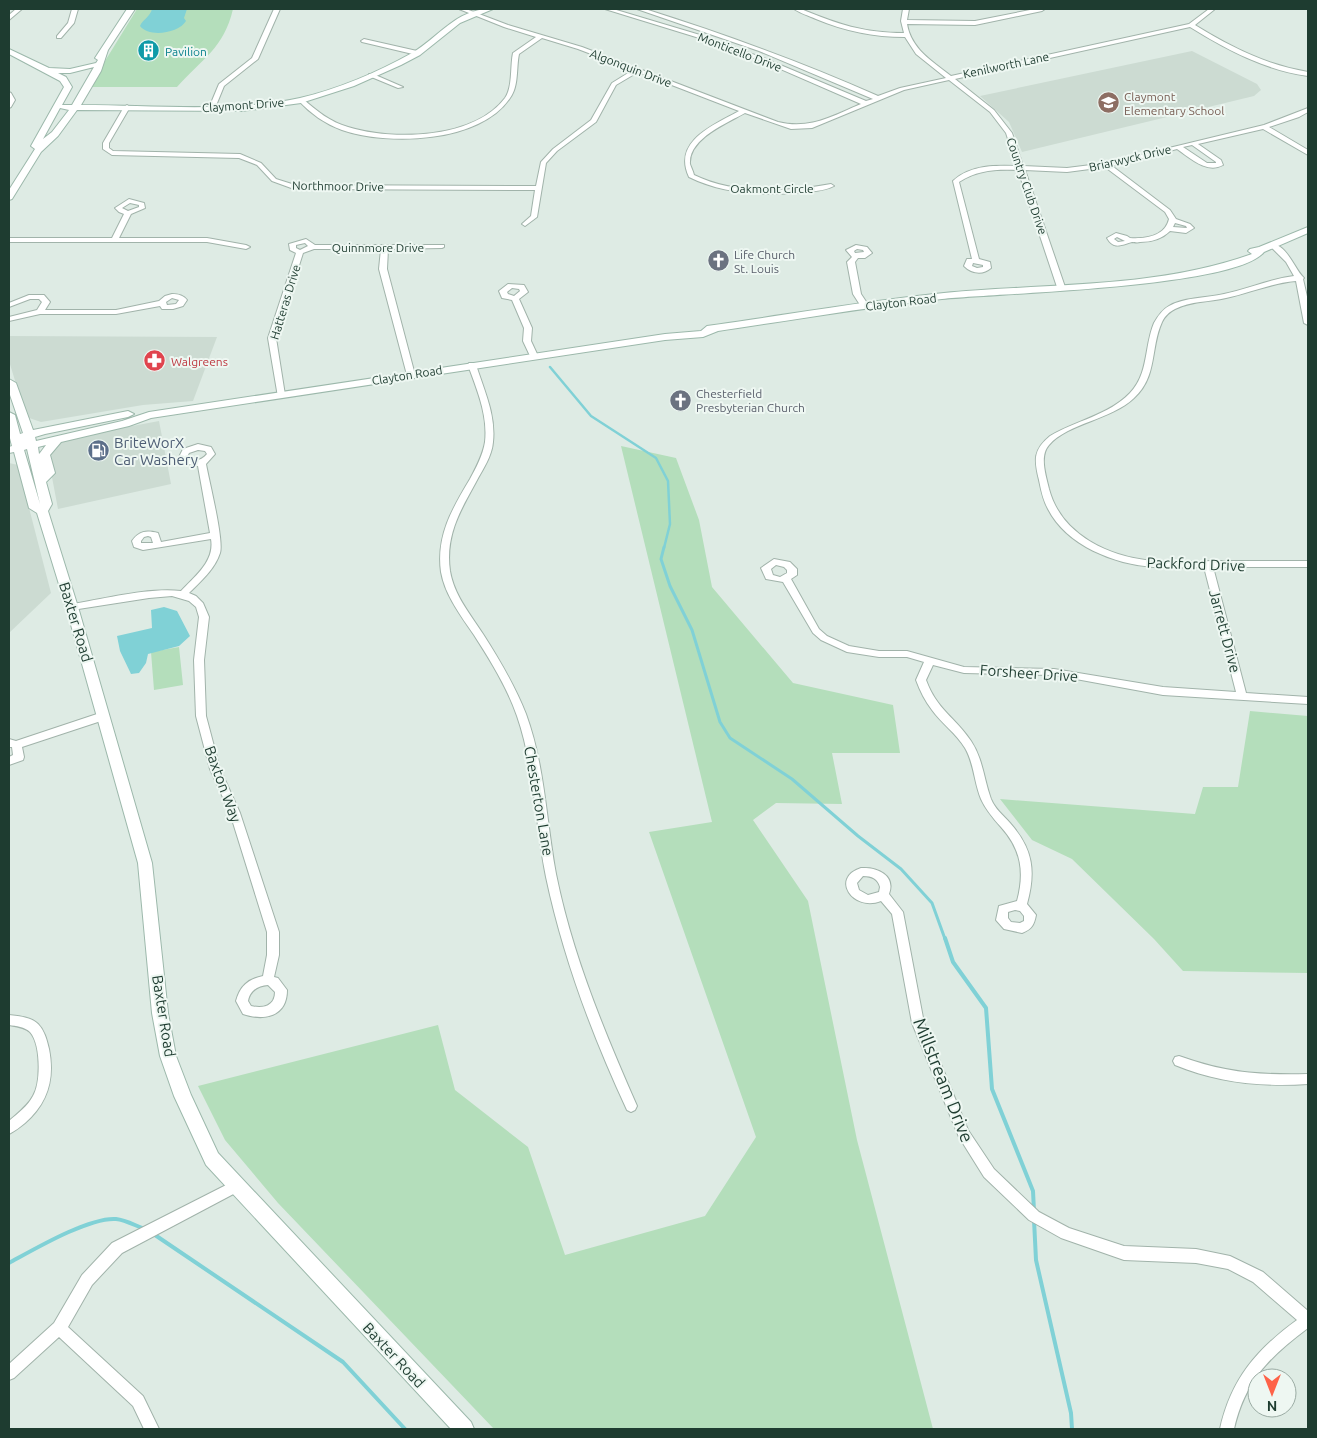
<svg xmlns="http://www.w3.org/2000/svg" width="1317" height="1438" font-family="Ubuntu,sans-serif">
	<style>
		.built { fill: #ccdbd2 }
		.green { fill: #b4debb }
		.water { fill: #80d1d6 }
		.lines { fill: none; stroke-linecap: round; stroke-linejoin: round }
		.stream-far2 { stroke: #80d1d6; stroke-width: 2.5 }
		.stream-far1 { stroke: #80d1d6; stroke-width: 3 }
		.stream { stroke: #80d1d6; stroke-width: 4 }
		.street-casing { stroke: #a1b3aa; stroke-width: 2 }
		.secondary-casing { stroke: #9cb8ab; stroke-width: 2 }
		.street { fill: #fff; fill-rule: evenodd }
		.secondary { fill: #fff; fill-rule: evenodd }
		.labels { text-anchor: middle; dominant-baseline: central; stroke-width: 4; stroke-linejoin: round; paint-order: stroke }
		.far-culture-label { font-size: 12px; fill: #0d838f; stroke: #eef7f2; text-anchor: start }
		.far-street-label { font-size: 12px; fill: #1e3c30; stroke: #eef7f2 }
		.far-education-label { font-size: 12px; fill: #785e54; stroke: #eef7f2; text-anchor: start }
		.far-worship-label { font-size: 12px; fill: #5b616d; stroke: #eef7f2; text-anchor: start }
		.far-health-label { font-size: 12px; fill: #be3a42; stroke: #eef7f2; text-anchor: start }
		.service-label { font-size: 15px; fill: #4e5e75; stroke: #eef7f2; text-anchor: start }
		.street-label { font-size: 15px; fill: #1e3c30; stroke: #eef7f2 }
		.near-street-label { font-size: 18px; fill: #1e3c30; stroke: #eef7f2 }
	</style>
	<rect width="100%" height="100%" fill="#deebe4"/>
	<!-- built -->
	<path class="built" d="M1192 51 1257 84 1261 90 1254 96 1022 152 1009 122 980 96Z
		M9 336 217 337 193 401 143 405 41 422 29 418 25 413 9 361Z
		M159 421 171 484 58 509 48 456 56 443 95 433Z
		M9 463 18 465 19 469 51 593 9 633Z"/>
	<!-- green -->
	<path class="green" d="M137 9H233C224 48 202 59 177 87H89Z
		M621 446 676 458 699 520 712 587 793 683 893 705 900 753H832L842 804 776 803 753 820 808 901 857 1140 933 1429H494L278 1203 225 1140 198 1086 438 1025 455 1090 528 1147 565 1255 705 1216 756 1137 649 832 712 822Z
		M179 647 183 685 154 690 151 652Z
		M1250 711 1308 716V973L1183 971 1154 939 1072 859 1032 840 1000 799 1195 814 1203 787H1238Z"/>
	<!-- water -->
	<path class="water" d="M152 9H187L184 18 186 21C179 33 149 38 140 26 143 19 150 17 152 9Z
		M164 607 177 611 190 636 179 646 148 654 146 663 139 673 131 674 120 651 117 636 152 628 151 610Z"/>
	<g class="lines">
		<!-- stream-far2 -->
		<path class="stream-far2" d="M550 367 591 416 656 458 668 481 670 524 664 548"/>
		<!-- stream-far1 -->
		<path class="stream-far1" d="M664 547 661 559 670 586 692 630 720 722 730 738 792 779 858 836 901 869 932 903 945 939"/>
		<!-- stream -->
		<path class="stream" d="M945 938 953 962 986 1008 992 1089 1033 1191 1034 1211
			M1034 1220 1036 1260 1071 1413 1072 1429
			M152 1233 343 1362 405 1429
			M9 1263C33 1250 89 1217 116 1219 126 1220 136 1226 145 1229"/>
		<defs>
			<path id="street" d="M16 9H22L9 20V15Z
				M72 9H78L74 23 61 38H57V36L68 23Z
				M274 9H280L258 59 224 86 215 108 210 109 209 108 219 84 252 58Z
				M459 9H466L508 25 582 47 778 122C810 130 832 116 861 104L762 61 696 37 605 9H613L700 35 766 59 866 101 873 99 759 51 637 9H645C724 34 802 62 878 96L900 88 946 78 916 54 905 37C873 37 845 31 816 19 809 16 800 13 794 9H801C837 24 864 33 904 33L901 21 903 9H909L907 20 975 21 1035 9H1045L1042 11 975 25 907 24C911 49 932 61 951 76L1189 24 1209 9H1215L1195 25C1231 47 1266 65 1308 72V76C1265 70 1227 50 1190 27L955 79 994 110 1012 133 1023 166 1067 168 1107 163 1264 125 1308 108V112L1299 117 1269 127 1308 150V155L1263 129 1198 144 1221 160 1223 165C1207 174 1190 158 1177 149L1112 166 1170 210 1176 219 1190 224 1194 228 1186 233 1170 231C1162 239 1151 242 1140 242 1137 243 1134 242 1132 242 1121 245 1114 250 1107 238L1116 233 1127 236 1130 238C1146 239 1165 236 1169 219L1165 212 1105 167 1067 172 1025 170 1065 287 1061 289 1057 287 1018 170C997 169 977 170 959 182L979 259 990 262 991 268C983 275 972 274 964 266L967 259H972L953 181C969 165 995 165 1017 166L1006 133 990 112 949 80 904 90 812 128 791 129 745 113C727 123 688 139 690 164 691 167 693 171 694 175 735 195 787 192 831 184L834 186C827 190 816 191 808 192 768 196 725 195 689 177 672 141 714 125 739 111L638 72 616 85 596 122 557 151 546 163 537 217 525 226 522 224 531 216 535 190 294 189 272 181 257 165 239 158 112 155 103 149V143L124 107 127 105 130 107 109 143V148L113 151 240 154 261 163 276 179 295 185 536 186 541 162 553 149 591 120 612 83 633 70 578 49 542 38 519 54C516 68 519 86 510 98 480 143 388 146 342 130 325 124 310 113 298 100L303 99C317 111 330 122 348 127 393 141 474 139 505 98 513 86 510 67 513 53L536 37 504 27ZM1192 145 1216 162V163H1207L1183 147ZM1175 223 1186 226 1187 228 1173 227ZM1117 237 1125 241 1118 242 1114 239ZM973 263 983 265V267L977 268 972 266Z
				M364 39 417 51 420 53 417 55 362 42 361 41Z
				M369 74H373L403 87 398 88 369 76Z
				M9 92 11 93 15 100 11 107 9 108Z
				M129 199 144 203 145 208 131 214 119 238H207L246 245 250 247 246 249 207 242H9V238H112L124 214 119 212 115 208ZM130 203 139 205V207L128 211 122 208Z
				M306 239 315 245H444V247L442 248 388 249 387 269 415 375 414 377H411L407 375 379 269 381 249H314L303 253 276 338 285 395 281 397H278L268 338 296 253 290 250 289 244ZM305 243 308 246 300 250 296 248V245Z
				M1270 244C1287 243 1294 269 1304 278L1303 279 1308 301V325L1304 323 1296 281C1271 283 1250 293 1226 298 1210 302 1190 301 1175 309 1169 312 1165 316 1162 322 1150 348 1158 376 1134 398 1111 420 1068 423 1049 445 1039 456 1046 476 1049 489 1061 535 1109 557 1154 561 1173 563 1194 561 1214 561 1245 561 1277 561 1308 561V567H1213L1246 693 1308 697V704L1163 695 1054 675 964 673 933 665 926 680C937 710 955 717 971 741 983 759 984 780 991 799 995 809 1003 815 1010 823 1033 849 1036 871 1027 904L1036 915C1034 925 1032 929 1022 933L1004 929 996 920 999 906 1017 901C1025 872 1021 849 1001 827 993 818 986 810 981 799 974 782 974 763 965 748 956 733 942 724 932 710 925 701 920 691 916 680L924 662 907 657H879L847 652 821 640 813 633 783 582 766 579 761 568 774 559 790 562 797 569V575L791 579 819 629 827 636 849 646 879 651H907L964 667 1054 669 1163 687 1236 692 1204 567C1187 567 1170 568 1154 567 1114 564 1067 546 1048 509 1043 500 1041 490 1039 480 1034 460 1033 450 1050 436 1075 421 1109 415 1130 393 1149 373 1144 347 1154 323 1158 316 1162 310 1169 306 1185 297 1207 298 1224 294 1248 289 1270 279 1294 276L1286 262 1270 246ZM776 565 784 567 787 570V573L780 577 773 575 771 569ZM1015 910 1020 911 1024 916V921L1020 923 1011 922 1008 918V912Z
				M856 245 867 247 872 253 865 258H858L855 262 861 294 869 306 865 308H862L853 294 847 262 852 257 846 250ZM857 249 863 250 864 252 855 253 854 251Z
				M508 284 524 285 528 292 519 299 532 328 531 341 538 356 537 358H531L523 341 524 328 512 300 502 298 499 291ZM512 288 519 289 520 291 514 296 508 294 507 292Z
				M172 294C178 294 183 295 187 300L183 306 173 309H162L160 306 116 314H40L9 321V317L37 310 42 302 39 299H30L9 307V303L29 295H44L50 302 45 310H116L159 301 165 296ZM172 298 179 300 176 304 167 305 166 302Z
				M469 363H475L476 365C484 390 496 415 493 442 492 456 483 469 476 482 460 511 445 536 450 571 454 595 470 614 483 634 499 659 515 686 526 714 545 766 546 820 556 874 572 954 604 1031 637 1106L635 1110 631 1112 627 1110C592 1035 563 957 546 877 535 823 535 768 517 716 507 687 490 660 474 635 461 616 445 595 441 572 436 536 452 509 470 479 476 468 483 455 485 442 488 415 477 390 468 365Z
				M198 444 211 447 215 454 206 464C209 481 224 540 220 553 215 569 201 581 189 593L196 596 203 603 209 617 204 660 206 716 220 769 240 813 279 932V955L274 977 278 978 287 990C287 1017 264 1021 243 1014L236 1001C240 986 248 979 263 976L267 955V932L230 813 210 769 196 716 194 660 199 617 196 607 189 601 172 596 149 598 72 610 67 607 72 604C103 599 150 587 181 591 195 576 215 561 211 539L143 550 134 547 132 541C139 531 146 530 158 533L161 542 210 533 198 466 182 463 179 457 183 449ZM198 450 205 451 207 454C202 460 196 462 188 459L187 457 189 453ZM148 536 151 537 153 543H141V541L144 537ZM268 985 275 992C275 1006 263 1009 251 1006L248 1001C250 990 258 986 268 985Z
				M103 712 107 713 108 716 107 719 22 747 24 757 23 760 9 765V757L13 755 12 747H9V739L16 741Z
				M861 868C877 867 896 875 889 894L903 912 924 1023 968 1130 994 1169 1039 1212 1069 1228 1124 1246 1196 1249 1230 1256 1263 1272 1308 1311V1328C1269 1357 1245 1381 1234 1429H1220C1231 1379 1257 1349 1297 1320L1253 1282 1228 1269 1196 1263 1124 1260 1061 1238 1029 1220 984 1177 959 1137 912 1023 892 914 881 901C853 912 830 878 861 868ZM863 876C872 876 878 879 880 887L879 892 868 895 859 890 857 883Z
				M9 1015C18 1016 31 1017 38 1024 45 1031 47 1041 49 1049 55 1079 48 1103 25 1123 20 1127 15 1131 9 1134V1121C18 1113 28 1106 33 1096 41 1083 41 1044 30 1032 25 1027 16 1026 9 1025Z
				M1179 1056C1226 1073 1258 1075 1308 1074V1084C1262 1087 1218 1083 1175 1065L1173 1061 1175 1057Z
				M236 1180 241 1182 242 1186 241 1190 122 1253 92 1285 68 1327 143 1396 159 1429H144L133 1406 59 1337 14 1378 9 1380V1364L54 1323 82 1275 112 1243Z"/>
			<path id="secondary" d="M127 9H135L108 50 101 71 81 105C150 105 232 113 300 98 338 89 378 72 412 53 439 37 458 7 493 9L460 23 420 55 401 65 354 86 301 103 242 111 77 110 58 136 41 152 12 199 9 200V190L35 149 31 146 64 87 60 81 9 54V49L49 68 70 69 96 63 98 60 95 58ZM94 67 72 105H62L72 87 66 77 58 73H70ZM60 108 69 110 52 132 43 139Z
				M1308 227V233L1264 252C1235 288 998 293 942 299 868 307 793 320 718 331L703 337 665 340 151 418 129 426 61 442 50 455 55 473 46 482 52 504 48 511 78 607 152 863 168 1013 176 1056 191 1095 218 1153 471 1422 474 1429H451L206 1165 174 1096 160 1056 152 1013 138 863 66 607 37 513 29 508 14 452 9 453V447L12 446 9 434V412L15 415 20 434 23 433 9 392V379L16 383 33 430 128 411 134 414 128 417 45 434 35 437 36 441 122 421 149 412 665 334 701 331 707 326C786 315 865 301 944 293 1046 283 1154 289 1252 254L1248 251 1250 249 1259 247ZM46 445 40 453 39 454 38 447ZM27 449 40 504 24 450Z"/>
		</defs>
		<!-- street casing -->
		<use href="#street" class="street-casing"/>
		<!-- secondary casing -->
		<use href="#secondary" class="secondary-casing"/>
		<!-- street -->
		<use href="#street" class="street"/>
		<!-- secondary -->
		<use href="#secondary" class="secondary"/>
	</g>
	<!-- icons -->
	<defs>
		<symbol id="building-disc" viewBox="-11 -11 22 22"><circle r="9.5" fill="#0f9aa8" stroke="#eef7f2"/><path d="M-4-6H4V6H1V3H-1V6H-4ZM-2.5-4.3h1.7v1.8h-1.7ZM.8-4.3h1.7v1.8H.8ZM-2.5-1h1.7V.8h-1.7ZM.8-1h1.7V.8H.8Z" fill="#fff"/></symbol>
		<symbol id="school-disc" viewBox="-11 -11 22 22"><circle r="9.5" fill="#8d6e63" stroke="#eef7f2"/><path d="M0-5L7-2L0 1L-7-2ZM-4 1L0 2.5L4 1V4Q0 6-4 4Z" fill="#fff"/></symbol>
		<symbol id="church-disc" viewBox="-11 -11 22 22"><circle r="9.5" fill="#6b7280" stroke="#eef7f2"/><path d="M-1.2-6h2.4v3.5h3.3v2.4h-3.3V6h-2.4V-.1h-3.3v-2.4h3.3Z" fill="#fff"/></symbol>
		<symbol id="pharmacy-disc" viewBox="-11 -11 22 22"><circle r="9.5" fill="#e0444e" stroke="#eef7f2"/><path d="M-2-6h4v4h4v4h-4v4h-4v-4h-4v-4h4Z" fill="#fff"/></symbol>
		<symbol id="fuel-disc" viewBox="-11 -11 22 22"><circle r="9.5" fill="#5c6f8a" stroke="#eef7f2"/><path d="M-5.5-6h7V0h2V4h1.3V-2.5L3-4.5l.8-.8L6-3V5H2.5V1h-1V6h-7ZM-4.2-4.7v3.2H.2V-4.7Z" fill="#fff"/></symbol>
	</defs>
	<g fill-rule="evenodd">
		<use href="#building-disc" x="136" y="38" width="25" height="25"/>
		<use href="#school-disc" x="1096" y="90" width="25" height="25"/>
		<use href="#church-disc" x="706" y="248" width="25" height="25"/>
		<use href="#pharmacy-disc" x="142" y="348" width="25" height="25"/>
		<use href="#church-disc" x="668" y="388" width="25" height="25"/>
		<use href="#fuel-disc" x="86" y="438" width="25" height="25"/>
	</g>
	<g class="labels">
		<!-- far-culture labels -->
		<g class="far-culture-label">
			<text x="165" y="51">Pavilion</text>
		</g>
		<!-- far-street labels -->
		<g class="far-street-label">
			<text transform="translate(740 52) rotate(21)">Monticello Drive</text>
			<text transform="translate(1006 65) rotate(-12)">Kenilworth Lane</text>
			<text transform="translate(631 68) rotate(21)">Algonquin Drive</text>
			<text transform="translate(243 105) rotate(-4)">Claymont Drive</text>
			<text transform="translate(1130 158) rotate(-13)">Briarwyck Drive</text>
			<text transform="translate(338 186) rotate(1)">Northmoor Drive</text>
			<text transform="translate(1027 186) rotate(71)">Country Club Drive</text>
			<text x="772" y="188">Oakmont Circle</text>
			<text x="378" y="247">Quinnmore Drive</text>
			<text transform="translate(285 302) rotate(-73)">Hatteras Drive</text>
			<text transform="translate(901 302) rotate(-7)">Clayton Road</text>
			<text transform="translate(407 375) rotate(-9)">Clayton Road</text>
		</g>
		<!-- far-education labels -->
		<g class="far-education-label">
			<text x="1124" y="96">Claymont<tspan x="1124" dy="14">Elementary School</tspan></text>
		</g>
		<!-- far-worship labels -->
		<g class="far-worship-label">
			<text x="734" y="254">Life Church<tspan x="734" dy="14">St. Louis</tspan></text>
			<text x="696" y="393">Chesterfield<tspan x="696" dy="14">Presbyterian Church</tspan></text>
		</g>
		<!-- far-health labels -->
		<g class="far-health-label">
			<text x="171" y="361">Walgreens</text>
		</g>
		<!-- service labels -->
		<g class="service-label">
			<text x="114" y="442">BriteWorX<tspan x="114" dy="17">Car Washery</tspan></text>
		</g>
		<!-- street labels -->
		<g class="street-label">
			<text transform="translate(1196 564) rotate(2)">Packford Drive</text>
			<text transform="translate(76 622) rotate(73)">Baxter Road</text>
			<text transform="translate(1225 631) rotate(75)">Jarrett Drive</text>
			<text transform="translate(1029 673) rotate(4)">Forsheer Drive</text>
			<text transform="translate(223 784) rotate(70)">Baxton Way</text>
			<text transform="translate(539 801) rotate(80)">Chesterton Lane</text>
			<text transform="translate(164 1016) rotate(81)">Baxter Road</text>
			<text transform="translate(394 1355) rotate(47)">Baxter Road</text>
		</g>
		<!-- near-street labels -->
		<g class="near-street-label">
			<text transform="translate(944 1080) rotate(68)">Millstream Drive</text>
		</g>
	</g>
	<!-- border -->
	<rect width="1317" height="1438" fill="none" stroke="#1e3c30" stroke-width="20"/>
	<!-- north arrow -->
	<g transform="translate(1272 1393) rotate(180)"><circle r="24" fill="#eef7f2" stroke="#9baca4"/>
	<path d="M0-4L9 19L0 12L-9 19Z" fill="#fe6248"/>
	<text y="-8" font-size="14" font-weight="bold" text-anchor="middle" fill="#1e3c30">N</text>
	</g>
</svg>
